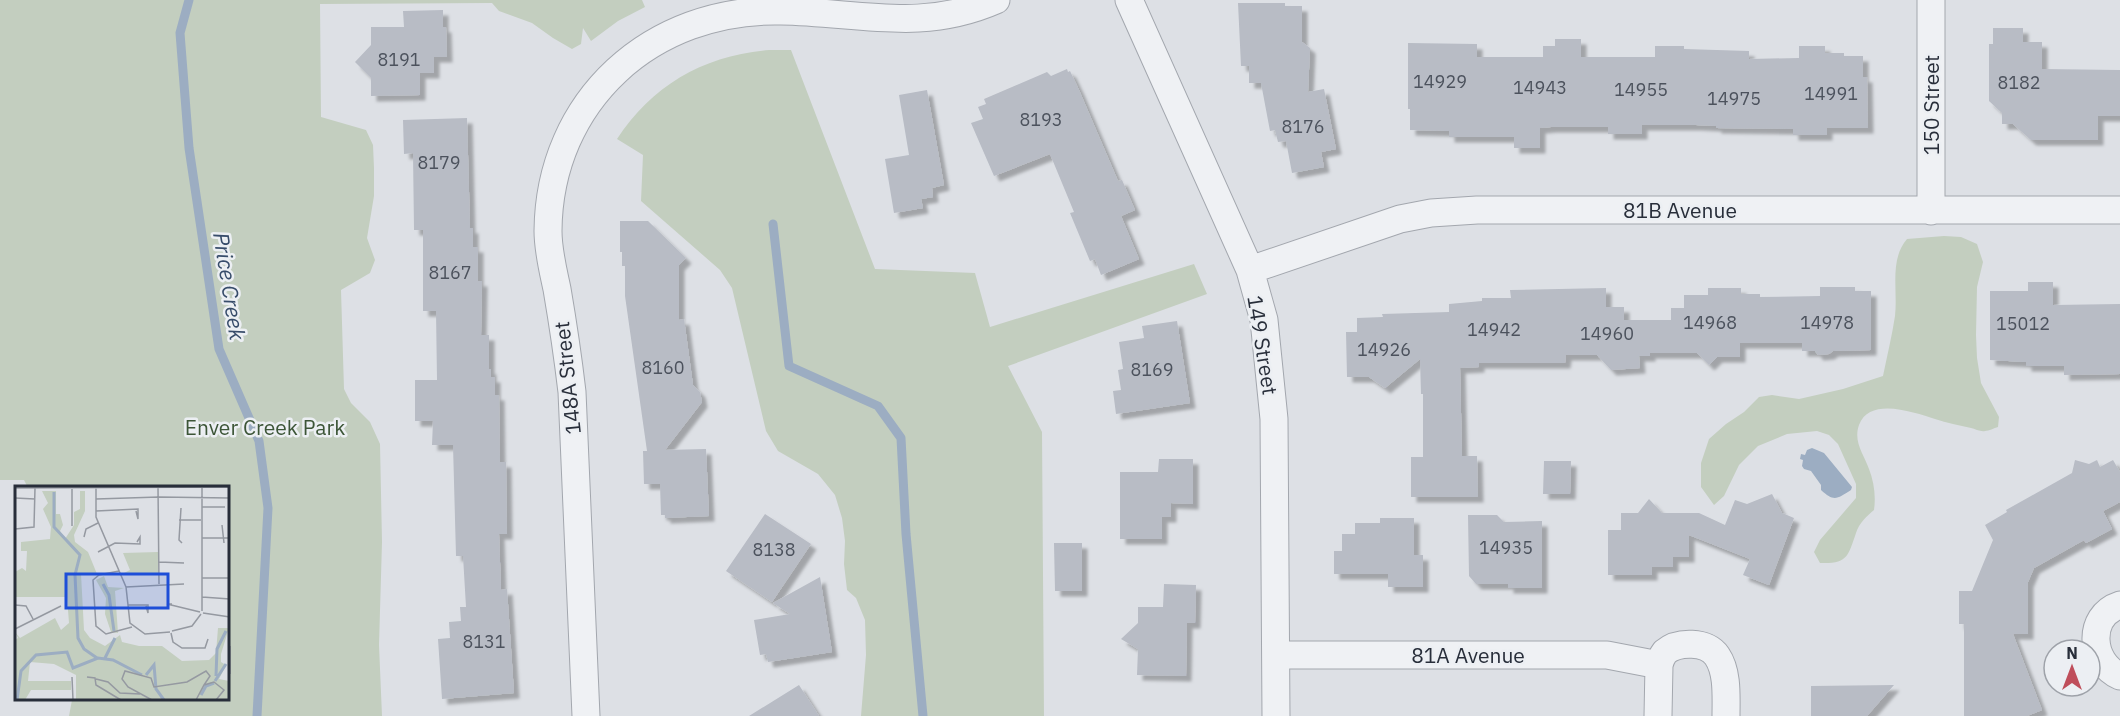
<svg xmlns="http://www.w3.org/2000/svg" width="2120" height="716" font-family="'IBM Plex Sans',sans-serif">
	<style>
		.green { fill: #c3cebf }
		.water { fill: #9cadc2 }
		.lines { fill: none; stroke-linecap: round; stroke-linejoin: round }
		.stream { stroke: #9cadc2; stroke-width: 9 }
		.building { fill: #b8bcc5; filter: url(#shadow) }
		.street-casing { stroke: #a3a7ae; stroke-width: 29 }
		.street { stroke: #eff1f4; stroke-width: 27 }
		.labels { text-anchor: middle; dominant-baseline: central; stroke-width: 5; stroke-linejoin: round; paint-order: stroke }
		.number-label { font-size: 18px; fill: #4c525d }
		.street-label { font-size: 21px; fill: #282e3a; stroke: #eceff3 }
		.park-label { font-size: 21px; fill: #3c5537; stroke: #eceff3 }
		.water-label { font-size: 22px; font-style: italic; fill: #374c6a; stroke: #eceff3 }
		.inset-river { fill: none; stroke: #9cadc2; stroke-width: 3 }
		.inset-road { fill: none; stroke: #9599a1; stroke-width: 1.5 }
		.view { fill: #1d4ed8; fill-opacity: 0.15; stroke: #1d4ed8; stroke-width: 3 }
		.inset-edge { fill: none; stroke: #282e3a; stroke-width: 3 }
	</style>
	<defs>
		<filter id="shadow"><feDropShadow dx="5.5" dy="5.5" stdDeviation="1.5" flood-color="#0004"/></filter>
	</defs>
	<rect width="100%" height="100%" fill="#dde0e5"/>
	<!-- green -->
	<path class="green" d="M0 0H642L645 7 618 21 591 41 583 28 581 44 572 49 553 38 532 23 499 11 492 3 320 4 321 117 366 130 373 145 374 168V196L367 238 375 260 370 273 341 290 344 389 351 403 370 422 380 444 382 542 379 645 382 716H69L72 700H228V488H28L24 480H0Z
		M769 50H791L875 269 975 273 990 327 1194 264 1207 294 1008 366 1042 432 1044 716H861L866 655 865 620 856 598 847 590 844 564 845 541 842 518 835 495 818 474 778 451 766 431 732 288 720 270 641 201 643 155 617 139C652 85 705 55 769 50Z
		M1944 236 1961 237 1977 244 1983 262 1977 287 1976 335 1977 358 1981 383 1999 417 1998 427C1994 428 1989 431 1985 431 1981 432 1975 429 1971 428 1959 425 1947 423 1935 419 1915 413 1870 396 1859 425 1853 442 1864 454 1869 469 1874 482 1876 496 1874 510 1867 516 1859 523 1856 533 1848 556 1848 564 1820 563L1814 552 1820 540 1856 498V484L1838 444 1829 435 1817 431 1787 434 1758 446 1739 465 1724 496 1714 505 1701 487V463L1709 439 1726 424 1744 412 1759 397 1772 395 1799 399 1843 389 1883 376C1887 356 1892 336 1895 316 1898 290 1889 260 1907 239Z"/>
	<!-- water -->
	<path class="water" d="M1812 448 1824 453 1852 487 1851 490C1837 499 1834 502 1821 490V485L1811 471 1804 469 1802 466 1803 460 1800 459 1801 454 1805 455 1807 450Z"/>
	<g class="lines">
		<!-- stream -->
		<path class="stream" d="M189 0 180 33 189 148 219 349 259 441 268 508 257 716
			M773 224 789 366 878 406 901 438 906 534 923 716"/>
	</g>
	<!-- building -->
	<path class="building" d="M1238 3H1285V6H1302V42L1310 48 1308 92 1324 89 1336 149 1321 152 1324 167 1292 173 1286 141 1278 142 1275 130 1270 131 1261 83H1249V66H1241Z
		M443 10V27H446L447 57H434V73H420V95L371 96V78L355 62 371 45V27H404L403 11Z
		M1993 28H2023V42H2042V69L2120 70V116H2098V140H2031L2013 124H2002V113L1989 101V44H1993Z
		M1555 39H1581V57H1655V46H1684V49L1749 51V59L1799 58V46H1825V53H1844V56H1863V77H1867L1868 128H1827V135H1793V129L1716 128V126L1696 125H1642V134H1608V127H1551L1540 128V148H1514V137H1449V131L1410 130V109H1408V43L1477 44V57H1543V46H1555Z
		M1067 69 1068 72 1070 71 1079 90 1118 181 1122 180 1135 210 1121 216 1139 259 1101 275 1095 259 1090 261 1070 213 1074 212 1050 154 994 176 971 123 983 119 978 107 986 104 984 99 1047 72 1051 76Z
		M927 90 944 185 932 188 933 197 921 199 923 208 894 213 885 159 909 155 899 95Z
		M467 118 470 228H473V247H478V281H482L481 335H489V369H491V377H495V395H499L500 462H506L507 534H499L501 590 507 589 514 693 442 699 438 639 450 638 449 622 461 621 460 607H466L463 556H456L453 445H432L433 421H415V380H437L436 311H423V230H414L413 153 404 154 403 120Z
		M620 221H648L686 258 679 265V320L684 319 693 385 700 392 702 402 665 450 706 449 709 516 665 518V515H661L660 484H644L643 451H647L625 296V266H622V252H620Z
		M2028 282H2053V305L2120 304V374L2064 375V366H2026V362L1990 360V291H2028Z
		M1820 287H1855V291H1871V350L1833 351 1829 354 1818 355 1815 351H1802V343H1740V357H1717L1709 365 1697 353H1650V356H1639L1640 368 1611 370 1597 355H1566L1565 363H1479V367L1460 368 1462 456H1477L1478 497H1411V457H1423V394H1421L1420 359 1385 388 1369 377H1347L1346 332H1357V318L1383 317 1382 314 1449 312V304L1482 301V298H1511L1510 290 1606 288V307H1624V320H1671V308H1684V295H1708V288H1741V294H1760V297L1820 296Z
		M1177 321 1190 403 1116 414 1113 391 1121 390 1118 370 1123 369 1119 342 1144 338 1142 326Z
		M1159 459H1193V504L1171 503V517H1162V539H1120V472H1158Z
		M2075 460 2089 464 2097 460 2100 467 2113 460 2120 472V502L2103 511 2112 529 2086 543 2084 540 2034 568 2028 582V634H2013L2042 710 2027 716H1964V624H1959V591H1972L1993 540 1985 525 2007 512 2006 510 2072 473Z
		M1544 461H1571L1570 494H1543Z
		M1772 494 1782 513 1794 518 1769 585 1743 575 1750 559 1689 535V557H1673V567H1652V575H1608V530H1621V513H1638L1649 499 1662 513H1699L1725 525 1735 500 1747 504Z
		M765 514 811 544 772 602 726 571Z
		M1468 515H1497L1504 522 1542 521V588H1508V584H1476L1469 576Z
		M1380 518H1414V555H1423V587H1388V574H1334V551H1342V534H1355V523H1380Z
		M1054 543H1082V591H1055Z
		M820 577 832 652 768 662 766 654 760 655 754 620 790 614 773 603Z
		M1164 584 1196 585 1195 623H1187L1186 676 1137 675 1138 649 1121 639 1138 623V607H1163Z
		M799 685 819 716H749Z
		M1894 685 1867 716H1811V686Z"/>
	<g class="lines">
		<defs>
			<path id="street" d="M1129 0 1250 270 1264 320 1274 419 1276 716
				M1931 0V211
				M1250 270 1400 219 1431 213 1477 210H2120
				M2120 605C2086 616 2090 663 2120 676
				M1276 655H1607L1659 665
				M586 716 572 392C568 358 563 324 557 289 553 270 548 251 548 231 549 100 652 8 781 11 858 12 921 33 996 0
				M1658 716 1659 665C1660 661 1662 656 1665 652 1678 641 1707 641 1717 656 1728 672 1726 697 1726 716"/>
		</defs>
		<!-- street casing -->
		<use href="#street" class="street-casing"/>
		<!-- street -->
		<use href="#street" class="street"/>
	</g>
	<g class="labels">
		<!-- number labels -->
		<g class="number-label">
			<text x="399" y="59">8191</text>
			<text x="1440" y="81">14929</text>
			<text x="2019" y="82">8182</text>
			<text x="1540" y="87">14943</text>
			<text x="1641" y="89">14955</text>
			<text x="1831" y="93">14991</text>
			<text x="1734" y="98">14975</text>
			<text x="1041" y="119">8193</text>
			<text x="1303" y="126">8176</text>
			<text x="439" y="162">8179</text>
			<text x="450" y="272">8167</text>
			<text x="1710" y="322">14968</text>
			<text x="1827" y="322">14978</text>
			<text x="2023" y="323">15012</text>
			<text x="1494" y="329">14942</text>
			<text x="1607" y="333">14960</text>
			<text x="1384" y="349">14926</text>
			<text x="663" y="367">8160</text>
			<text x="1152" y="369">8169</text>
			<text x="1506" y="547">14935</text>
			<text x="774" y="549">8138</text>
			<text x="484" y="641">8131</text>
		</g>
		<!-- street labels -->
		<g class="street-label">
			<text transform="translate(1931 105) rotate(-90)">150 Street</text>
			<text x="1680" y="210">81B Avenue</text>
			<text transform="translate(1263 345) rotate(81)">149 Street</text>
			<text transform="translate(567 378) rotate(-96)">148A Street</text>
			<text x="1468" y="655">81A Avenue</text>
		</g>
		<!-- park labels -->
		<g class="park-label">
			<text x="265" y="427">Enver Creek Park</text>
		</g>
		<!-- water labels -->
		<g class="water-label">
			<text transform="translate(230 286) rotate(81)">Price Creek</text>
		</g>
	</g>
	<!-- overview -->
	<g transform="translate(15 486)">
		<rect width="214" height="214" fill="#dde0e5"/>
		<path d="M27 5H41V28H45L48 39 45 45 50 53 59 39V26L65 23V5H70V25L59 49 60 56 73 66 82 88H66L69 144 75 152 90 160 105 149 107 156 124 160H147L167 175 194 174 201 167 203 142H214L206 168V176L211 179 204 193 214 195V214H61V189L39 178 15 176 13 195H56V204H16L10 214H0V154L3 152 0 146 5 152 40 132 46 144 54 137 52 111H0V86L7 82 11 85 12 65H6V56L35 53 36 41 28 23 33 17ZM143 66V87L107 88 115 84 108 67ZM89 90 93 101 109 102 100 105 103 147 96 146 90 128 91 112 81 94Z" fill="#c3cebf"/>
		<path class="inset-river" d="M39 6V41L65 69 60 89 63 152 69 163 82 172M88 98 94 109 99 145M90 172 100 152M131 189 139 179 141 203 149 214M201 190 202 163 211 145M200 195 211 178M186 209 191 200 199 197M2 214 6 185 21 169 52 166 58 182 83 172 98 174 127 189"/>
		<path class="inset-road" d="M81 1V31L111 101 115 137 130 148 155 146M143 1 144 98M187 1V125M0 2 215 1M144 11 215 12M0 12 20 13M81 13 144 11M187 21H210M166 22 164 54 167 57M81 25 123 23V33L121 25M164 34H186M207 39 209 57M57 40V3M0 43 19 41 20 2M69 51 71 43 83 37M187 52H215M83 66 100 57 125 58V51L122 56M144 76 169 77M104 85 84 89 78 94 81 140 91 148 117 141M187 92H215M111 101 169 98M187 111 215 113M157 118H152L185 126M0 119 11 120 18 133M113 119H133V127L131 120M188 127 215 131M0 143 46 120M157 145 177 140 186 128M156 147 158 156 167 162H190L193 153M215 160V188M57 191 58 214M72 191 80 192 81 199 106 214M81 193 93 196 105 207 125 208M137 214 113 201 107 193 110 185 136 192 139 201 172 196 191 185 195 190 189 199M181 214 189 199 199 196 209 204 201 214"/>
		<path class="view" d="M51 88H153V122H51Z"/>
		<rect width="214" height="214" class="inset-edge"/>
	</g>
	<!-- north arrow -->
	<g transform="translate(2072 668)"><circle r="28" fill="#eceff3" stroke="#9ea2a9" stroke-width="1.5"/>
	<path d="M0-4.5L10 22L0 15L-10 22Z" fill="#bf4e5b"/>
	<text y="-9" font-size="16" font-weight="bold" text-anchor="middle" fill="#282e3a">N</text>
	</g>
</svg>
